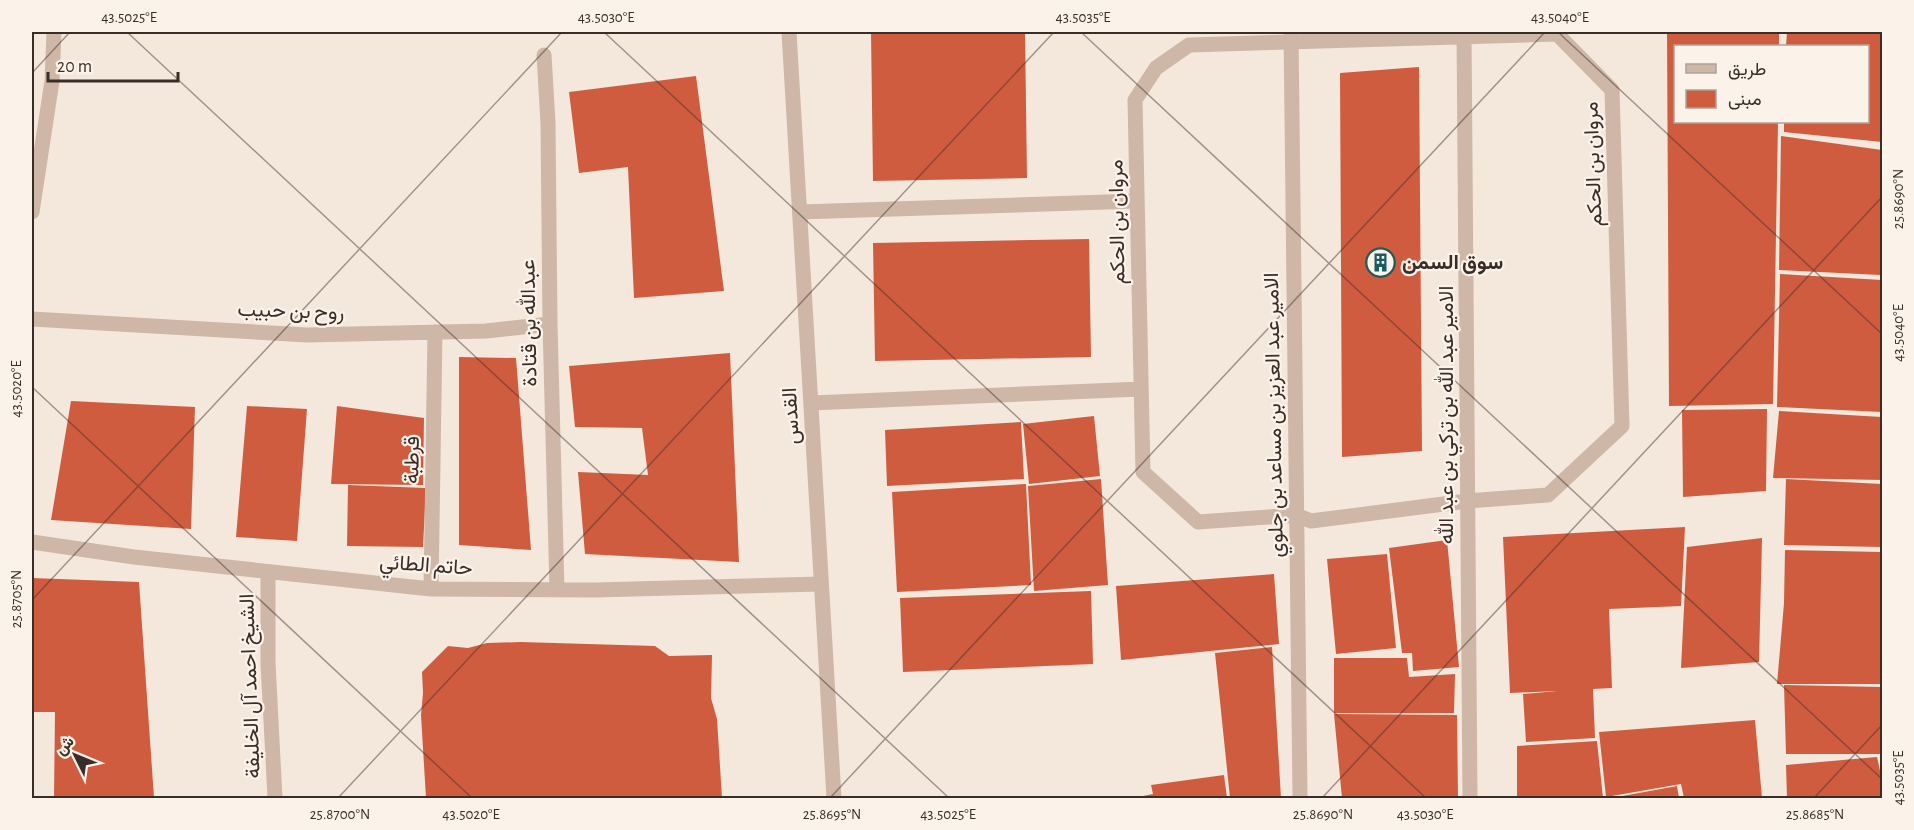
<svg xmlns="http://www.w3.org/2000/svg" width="1914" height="830" font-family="'Alegreya Sans',Vazirmatn,sans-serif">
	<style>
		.building { fill: #d05c3f }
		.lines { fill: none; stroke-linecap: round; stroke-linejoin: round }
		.minor { stroke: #ceb7a7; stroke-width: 15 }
		.ticks { fill: none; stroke: #392d28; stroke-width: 1.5; stroke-opacity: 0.45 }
		.labels { text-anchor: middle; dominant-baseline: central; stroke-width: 4.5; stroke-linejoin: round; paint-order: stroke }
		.street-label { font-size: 21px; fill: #392d28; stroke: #fbf2e9 }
		.poi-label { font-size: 21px; font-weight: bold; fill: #392d28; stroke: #fbf2e9; text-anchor: start }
		.neatline { fill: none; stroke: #392d28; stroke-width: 2 }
		.ticks-label { font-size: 15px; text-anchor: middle; fill: #392d28 }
	</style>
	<rect width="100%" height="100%" fill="#f4e8dc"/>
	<!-- building -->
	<path class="building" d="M871 32H1025L1027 178 873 181Z
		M1667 32H1779V46H1676V122H1778L1773 404 1669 406Z
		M1787 32H1882V142L1784 132V122H1868V46H1786Z
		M1419 67 1422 451 1342 457 1340 73Z
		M696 76 724 291 634 298 628 167 579 173 569 92Z
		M1781 136 1882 150V246L1880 275 1779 270Z
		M1089 239 1091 357 875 361 873 243Z
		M1780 274 1882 280V412L1777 407Z
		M730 353 739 562 585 554 578 472 648 475 642 428 575 427 569 366Z
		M459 357 516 358 531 550 459 545Z
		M71 401 195 407 191 529 51 520Z
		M247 406 307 409 297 541 236 537Z
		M337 406 424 418 423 485 331 484Z
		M1767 409 1766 491 1683 497 1682 410Z
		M1779 411 1882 417V480L1773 478Z
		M1094 416 1100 476 1029 484 1023 424Z
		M1021 422 1024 479 887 486 885 430Z
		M1101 479 1108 585 1034 591 1028 486Z
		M1786 479 1882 484V547L1784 545Z
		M1026 484 1031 585 897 592 892 492Z
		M348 485 426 488 423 547 347 546Z
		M1685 527 1681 606 1609 609 1612 688 1593 689 1595 738 1526 742 1523 694 1557 691 1510 693 1503 537Z
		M1762 538 1759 662 1681 668 1687 547Z
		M1447 540 1459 667 1413 671 1412 653H1402L1389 548Z
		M1785 550 1882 552V684H1777L1784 603Z
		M1387 554 1396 648 1336 654 1327 559Z
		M1274 574 1279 644 1121 660 1116 586Z
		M32 578 139 582 154 798H54L55 712H32Z
		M1091 591 1093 664 903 672 900 598Z
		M521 642 655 646 669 656 712 655 711 698 717 719 722 798H426L421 715 423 693 422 672 448 646 468 648 487 643Z
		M1272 647 1281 798H1230L1215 653Z
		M1334 658H1407L1409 677 1455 674 1454 713H1334Z
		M1784 685 1882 687V754H1786Z
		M1334 714 1457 715 1458 798H1342Z
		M1755 720 1762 798H1684L1681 784 1606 797 1599 732Z
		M1597 741 1603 798H1517V746Z
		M1877 757 1882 780V798H1787L1786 765Z
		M1224 775 1227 798H1133L1153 794 1151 785Z
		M1677 786 1679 798H1617V797Z"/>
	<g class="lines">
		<!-- minor -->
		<path class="minor" d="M789 32 834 798
			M1291 32 1300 798
			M1464 32 1470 798
			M1557 34 1612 90 1622 426 1548 495 1467 501 1311 521 1296 515 1198 522 1143 472 1135 100 1156 68 1189 45Z
			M544 55 548 123 550 324 557 590
			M32 212 52 81 54 32
			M800 212 1137 201
			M32 319 307 335 486 331 550 324
			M811 403 1141 389
			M32 542 134 557 431 589 596 590 821 584
			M268 572V663L275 798
			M431 589 435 332"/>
	</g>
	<!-- ticks -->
	<path class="ticks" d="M127 32 949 798M604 32 1426 798M1081 32 1882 779M1558 32 1882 334M32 73 70 32M32 387 472 798M32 600 562 32M338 798 1054 32M830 798 1545 32M1322 798 1882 197M1814 798 1882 725"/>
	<!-- icons -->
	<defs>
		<symbol id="building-ring" viewBox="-11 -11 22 22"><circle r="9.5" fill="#fbf2e9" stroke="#1a5d5f" stroke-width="1.5"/><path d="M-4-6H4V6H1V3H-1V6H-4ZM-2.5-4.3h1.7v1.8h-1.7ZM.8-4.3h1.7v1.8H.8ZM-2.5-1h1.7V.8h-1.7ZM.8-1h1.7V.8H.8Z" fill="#1a5d5f"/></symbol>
	</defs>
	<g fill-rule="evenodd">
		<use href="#building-ring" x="1364" y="246" width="33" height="33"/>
	</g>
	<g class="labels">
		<!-- street labels -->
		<g class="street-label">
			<text transform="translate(1593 164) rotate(-92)">مروان بن الحكم</text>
			<text transform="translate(1117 222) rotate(-91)">مروان بن الحكم</text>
			<text transform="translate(291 311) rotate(2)">روح بن حبيب</text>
			<text transform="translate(529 323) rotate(-91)">عبدالله بن قتادة</text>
			<text transform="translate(1274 415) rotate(-91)">الامير عبد العزيز بن مساعد بن جلوي</text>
			<text transform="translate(1446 415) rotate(-90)">الامير عبد الله بن تركي بن عبد الله</text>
			<text transform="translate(791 416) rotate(-93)">القدس</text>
			<text transform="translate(412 460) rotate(-89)">قرطبة</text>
			<text transform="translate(426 565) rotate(4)">حاتم الطائي</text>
			<text transform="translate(250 686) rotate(-92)">الشيخ احمد آل الخليفة</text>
		</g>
		<!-- poi labels -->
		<g class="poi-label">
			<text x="1402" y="262">سوق السمن</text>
		</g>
	</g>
	<!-- border -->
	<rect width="1914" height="830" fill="none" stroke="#fbf2e9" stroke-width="66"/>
	<!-- legend -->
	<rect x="1674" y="45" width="195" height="78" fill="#fbf2e9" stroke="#ada39c" stroke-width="1.5"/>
	<rect x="1686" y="64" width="30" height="9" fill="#ceb7a7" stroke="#ada39c" stroke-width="1.5"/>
	<text x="1728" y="75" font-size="18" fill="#392d28">طريق</text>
	<rect x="1686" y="90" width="30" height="18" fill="#d05c3f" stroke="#ada39c" stroke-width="1.5"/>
	<text x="1728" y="105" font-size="18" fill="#392d28">مبنى</text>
	<!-- north arrow -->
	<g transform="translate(75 755) rotate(313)" stroke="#fbf2e9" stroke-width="4.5" paint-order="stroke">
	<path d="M0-4.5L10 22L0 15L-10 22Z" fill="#392d28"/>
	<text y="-9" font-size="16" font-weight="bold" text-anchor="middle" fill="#392d28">ش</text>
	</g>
	<!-- scale -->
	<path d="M48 72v9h130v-9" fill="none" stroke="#392d28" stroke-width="3"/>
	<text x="57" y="72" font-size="18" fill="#392d28" stroke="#fbf2e9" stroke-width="4.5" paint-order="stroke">20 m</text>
	<rect x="33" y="33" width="1848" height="764" class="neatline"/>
	<g class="ticks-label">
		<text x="129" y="22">43.5025°E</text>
		<text x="606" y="22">43.5030°E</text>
		<text x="1083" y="22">43.5035°E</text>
		<text x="1560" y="22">43.5040°E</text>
		<text transform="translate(1898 199) rotate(-90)" y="5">25.8690°N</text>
		<text transform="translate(1898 333) rotate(-90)" y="5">43.5040°E</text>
		<text transform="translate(16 389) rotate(-90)" y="5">43.5020°E</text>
		<text transform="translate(16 599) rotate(-90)" y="5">25.8705°N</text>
		<text transform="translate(1898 778) rotate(-90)" y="5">43.5035°E</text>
		<text x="340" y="819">25.8700°N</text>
		<text x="471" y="819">43.5020°E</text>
		<text x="832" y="819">25.8695°N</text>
		<text x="948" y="819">43.5025°E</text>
		<text x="1323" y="819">25.8690°N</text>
		<text x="1425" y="819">43.5030°E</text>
		<text x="1815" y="819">25.8685°N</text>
	</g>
</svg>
